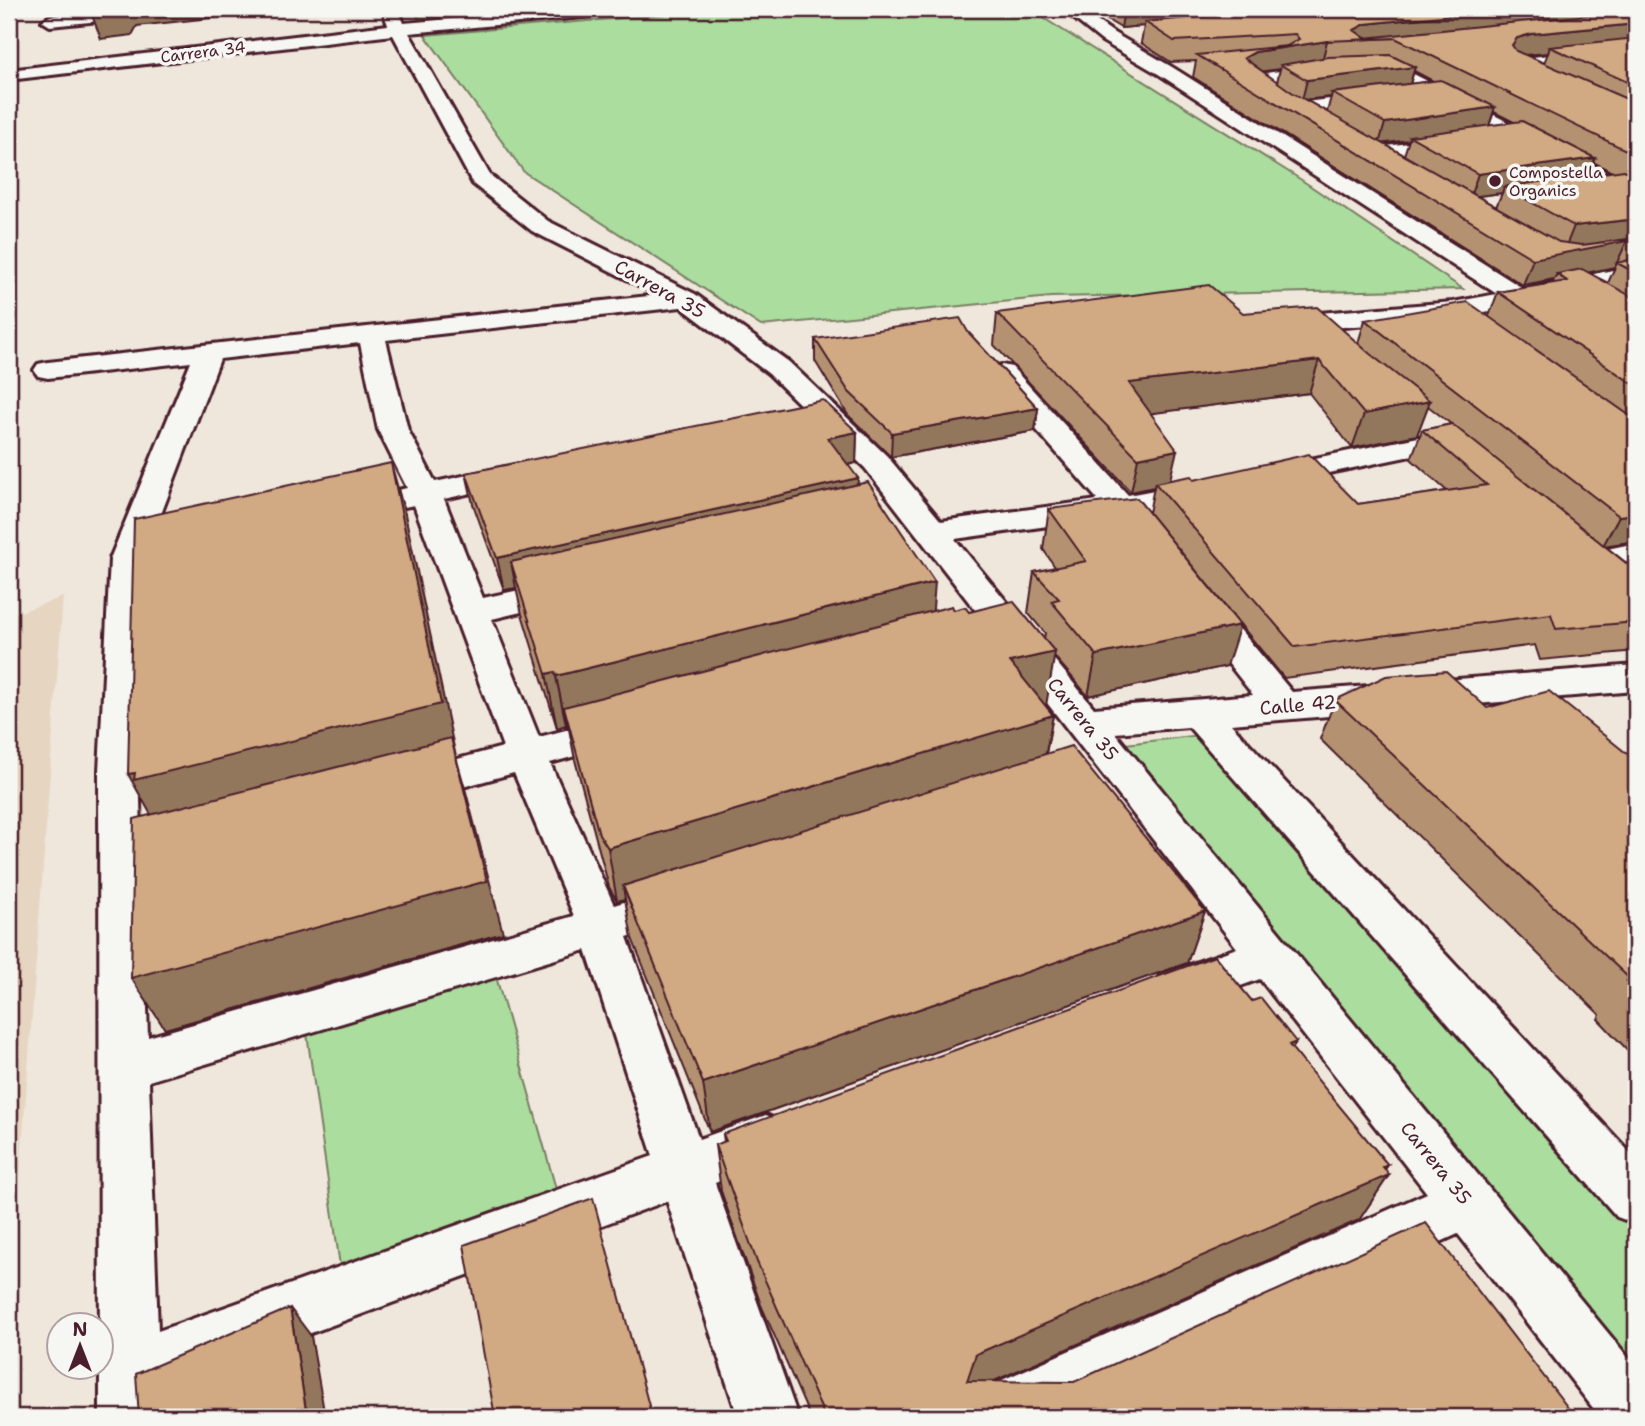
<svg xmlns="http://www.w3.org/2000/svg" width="1645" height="1426" font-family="'Shantell Sans',sans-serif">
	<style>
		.built { fill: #e6d5c1 }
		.green { fill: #aadd9e; stroke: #7a7e64; stroke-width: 2 }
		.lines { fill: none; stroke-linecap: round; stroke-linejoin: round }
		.street-casing { stroke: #4a1f2b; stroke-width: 6 }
		.street { fill: #f6f6f2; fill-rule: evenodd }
		.wall { fill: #b49271; stroke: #4a1f2b; stroke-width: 2; fill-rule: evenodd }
		.shaded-wall { fill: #92775c; stroke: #4a1f2b; stroke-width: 2 }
		.building { fill: #d1aa83; stroke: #4a1f2b; stroke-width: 2 }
		.poi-dot { fill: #4a1f2b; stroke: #f6f6f2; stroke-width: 2.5 }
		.labels { text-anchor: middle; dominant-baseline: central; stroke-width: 7; stroke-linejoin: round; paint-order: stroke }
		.far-street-label { font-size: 16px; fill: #4a1f2b; stroke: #f6f6f2 }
		.far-poi-label { font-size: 16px; fill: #4a1f2b; stroke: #f6f6f2; text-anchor: start }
		.street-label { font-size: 19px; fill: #4a1f2b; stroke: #f6f6f2 }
	</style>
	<rect width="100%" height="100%" fill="#efe7dc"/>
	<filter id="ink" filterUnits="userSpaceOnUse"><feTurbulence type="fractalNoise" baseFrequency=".0143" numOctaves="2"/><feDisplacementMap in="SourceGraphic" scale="14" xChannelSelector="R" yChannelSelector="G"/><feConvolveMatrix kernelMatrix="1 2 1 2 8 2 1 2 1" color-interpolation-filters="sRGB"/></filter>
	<g filter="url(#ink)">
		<!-- built -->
		<path class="built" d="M63 597 9 1324V616Z"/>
		<!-- green -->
		<path class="green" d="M415 9H561L419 20Z
			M727 9H1029L1300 179 1463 289 1051 297 761 326 524 172 425 35Z
			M1209 734 1636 1198V1391L1117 745Z
			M495 973 558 1196 342 1280 307 1034Z"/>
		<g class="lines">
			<defs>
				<path id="street" d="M124 9H177L169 14 50 26 42 21 50 16Z
					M382 9H398L404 23 566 9H624L616 14 409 33 490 175 548 221 695 294 789 362 887 456 941 521 1098 500 992 379 988 373 992 367 1002 365 1012 367 1128 495 1202 481 1213 483 1218 490 1213 497 1143 511 1150 521 1145 528C1130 532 1123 529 1113 517L955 539 1094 708 1253 695 1182 604 1188 596 1200 593 1212 596 1292 692 1636 665V691L1231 724 1636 1159V1224L1617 1217 1189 727 1115 733 1636 1367V1417H1600L1458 1234 1058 1417H960L968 1395 1427 1193 1260 979 1177 1009 1160 1003 1153 989 1160 975 1237 948 865 468 769 374 681 307 386 340 408 430 435 482 519 464 530 466 534 473 530 480 444 499 483 598 569 579 581 582 586 590 581 598 492 619 539 737 623 715 637 719 643 729 637 739 550 763 614 905 624 902 640 907 647 920 640 933 627 937 699 1139 766 1115 784 1123 792 1140 784 1157 715 1183 798 1417H738L667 1201 160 1389V1417H100L99 771 110 559 191 362 48 378 38 376 34 370 38 364 48 362 658 295 532 231 473 184 393 35 9 80V70L388 25ZM360 343 378 430 407 488 389 492 384 499 389 506 400 508 414 505 503 747 397 775 391 786 397 797 411 801 514 773 574 916 148 1037 139 771 144 559 220 359ZM586 950 653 1156 158 1331 149 1081Z
					M1062 9H1080L1114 33 1172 67 1524 289 1636 265V279L1578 294 1453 318 1307 330 1298 328 1294 322 1298 316 1307 314 1453 302 1497 294 1160 75 1102 41Z
					M1636 45V55L1516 71 1507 66 1510 62 1524 58Z
					M1388 61 1636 187V202L1385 72 1322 75 1269 83 1286 97 1277 103 1270 101 1243 80 1252 75 1322 65Z
					M1381 93 1388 95 1390 99 1388 103 1296 115 1286 109 1296 103Z
					M1458 136 1465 138 1468 142 1465 146 1373 160 1366 158 1363 154 1366 150 1373 148Z
					M1448 431 1459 434 1463 440 1459 446 1271 485 1260 483 1256 476 1260 469 1271 467Z
					M1636 543V563L1595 571 1583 568 1578 561 1583 554Z"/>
			</defs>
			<!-- street casing -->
			<use href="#street" class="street-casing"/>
			<!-- street -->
			<use href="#street" class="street"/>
		</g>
		<!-- wall -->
		<path class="wall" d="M1089 9H1636V541L1605 546 1629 565 1636 553V651L1540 660 1535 645 1284 678 1149 513 1154 487 1131 492 994 345 997 313H1243L1358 343 1365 320 1489 316 1498 292 1553 283 1554 279 1523 285 1193 77 1196 61 1171 62 1141 43 1144 26 1121 28ZM1548 53 1544 63 1526 55ZM1280 69 1277 82 1263 72ZM1414 71 1433 81 1410 84ZM1331 97 1327 112 1306 100ZM1494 112 1514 122 1489 126ZM1409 140 1404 155 1383 144ZM1593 162 1612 172 1588 175ZM1502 193 1496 207 1477 196ZM1615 267 1608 283 1588 273ZM1309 393 1352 448 1417 435 1428 406 1451 424 1422 430 1411 459 1447 491 1358 504 1194 480H1170L1150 413Z
			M968 332 1038 408 1035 431 891 457 848 415 815 361V339Z
			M857 432 856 463 848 465 858 484 933 611 954 610 969 612 1044 639 1045 633 1028 613 1034 572 1055 567 1043 549 1049 509 1227 666 1088 696 1054 656 1045 706 1053 715 1046 754 1205 911 1187 963 710 1132 632 938 625 899 617 901 609 887 575 760 569 729H567L566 725 557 728 522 614 516 588 504 590 473 504 466 473Z
			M1335 700 1487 708 1636 761V1059L1598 1019 1600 1015 1320 739Z
			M1292 1050 1388 1165 1385 1169 1389 1175 1359 1220 993 1381 1575 1417H810L761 1305 721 1191 715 1145 724 1142 723 1134Z"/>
		<!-- shaded-wall -->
		<path class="shaded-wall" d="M80 9H294L137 26 132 35 101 39 90 10H81Z
			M1124 9H1331L1145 22 1144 26 1121 28Z
			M1509 9H1636V13L1395 38 1352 40 1354 30 1365 24Z
			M1636 24V43L1550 47 1548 53 1524 55 1504 66 1512 45 1517 38 1531 34Z
			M1327 41 1322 62 1281 65 1280 69 1251 73 1244 58 1255 52Z
			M1415 67 1409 87 1332 93 1331 97 1302 100 1307 80Z
			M1495 107 1488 129 1410 136 1409 140 1379 144 1385 123Z
			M1595 158 1586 181 1504 187 1502 193 1470 197 1478 174Z
			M1636 219V242L1627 241 1615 267 1562 278 1557 274 1554 279 1523 285 1533 259 1564 251 1574 226Z
			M1319 360 1309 393 1123 417 1129 383Z
			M1430 401 1417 435 1352 448 1364 414Z
			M1038 408 1035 431 891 457 892 433Z
			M857 432 856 463 828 468V438Z
			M1177 450 1169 484 1155 483 1154 487 1131 492 1138 458Z
			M391 463 405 514 456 757 466 792 503 933 165 1029 131 978 158 827 128 774 135 773Z
			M858 478 857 510 511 562 516 588 504 590 497 558Z
			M1636 514V541L1603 546 1619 516Z
			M935 582 931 634 564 707 569 729H567L556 676Z
			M1240 625 1227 666 1088 696 1096 655Z
			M1055 652 1046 706 1002 715 1010 662Z
			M555 672 566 725 557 728 546 674Z
			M1053 715 1043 768 623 886 625 899 617 901 608 848Z
			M1205 911 1187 963 710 1132 703 1083Z
			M1296 1042 1272 1090 1289 1045Z
			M1388 1165 1378 1180 1389 1175 1359 1220 967 1393V1381L976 1354Z
			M290 1308 311 1336 325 1417H307Z"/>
		<!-- building -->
		<path class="building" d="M1285 9H1509L1365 24 1354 30 1365 38 1636 10V24L1531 34 1517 38 1512 45 1516 51 1636 103V155L1395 38 1327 41 1255 52 1244 58 1293 93 1559 242 1582 245 1636 238V244L1627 241 1533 259 1197 55 1287 46 1299 39 1295 34 1174 41 1145 22Z
			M1636 38V86L1550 47Z
			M1390 55 1415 67 1307 80 1281 65 1328 57Z
			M1441 80 1495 107 1385 123 1332 93Z
			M1522 121 1595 158 1478 174 1410 136Z
			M1624 170 1636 175V219L1574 226 1504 187Z
			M1636 258V273L1617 263Z
			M1582 269 1636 299V386L1498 292 1567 281 1557 274Z
			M1209 285 1243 313 1317 307 1369 353 1430 401 1364 414 1319 360 1129 383 1177 450 1138 458 997 313Z
			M1468 302 1636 420V514L1619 516 1365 320Z
			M960 318 968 332 1038 408 892 433 849 392 815 339Z
			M823 400 857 432 828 438 858 478 497 558 466 473Z
			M1452 424 1636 571V622L1556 629 1551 614 1295 647 1155 483 1191 476 1194 480 1309 454 1358 504 1487 485 1422 430Z
			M391 463 441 704 134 780 135 773 128 774 134 519Z
			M868 482 935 582 556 676 555 672 546 674 511 562Z
			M1137 498 1240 625 1096 655 1051 601 1059 599 1034 572 1086 561 1049 509Z
			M1013 601 1055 652 1010 662 1053 715 608 848 599 834 564 707 952 606 954 610 965 607 969 612Z
			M1446 671 1487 708 1549 691 1636 761V990L1627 981 1631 980 1335 700 1386 676Z
			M451 738 487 881 131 978 134 819Z
			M1071 746 1205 911 703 1083 623 886Z
			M1215 956 1252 1001 1261 998 1296 1042 1289 1045 1388 1165 1383 1167 1389 1175 976 1354 967 1381 1074 1382 1426 1223 1575 1417H842L841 1414 834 1417H825L757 1262 715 1145 726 1141 723 1134Z
			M593 1198 652 1417H483L494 1411 464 1245Z
			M290 1308 307 1417H139L136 1374Z"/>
	</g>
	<!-- markers -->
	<circle class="poi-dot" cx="1495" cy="181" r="7"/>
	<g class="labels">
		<!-- far-street labels -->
		<g class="far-street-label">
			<text transform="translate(203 52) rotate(-7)">Carrera 34</text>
		</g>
		<!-- far-poi labels -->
		<g class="far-poi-label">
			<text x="1509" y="172">Compostella<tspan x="1509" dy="18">Organics</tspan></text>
		</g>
		<!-- street labels -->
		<g class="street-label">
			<text transform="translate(660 289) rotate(29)">Carrera 35</text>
			<text transform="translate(1298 705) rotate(-5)">Calle 42</text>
			<text transform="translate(1083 719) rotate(51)">Carrera 35</text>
			<text transform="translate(1436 1163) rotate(51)">Carrera 35</text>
		</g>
	</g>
	<!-- margin -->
	<rect width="1645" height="1426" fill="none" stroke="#f6f6f2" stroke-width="35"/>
	<rect x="18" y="18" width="1610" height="1391" fill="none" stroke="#4a1f2b" stroke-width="2.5" filter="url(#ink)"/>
	<!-- north arrow -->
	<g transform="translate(80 1346)"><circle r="33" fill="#f6f6f2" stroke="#b1a0a2" stroke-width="2"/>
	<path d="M0-5L12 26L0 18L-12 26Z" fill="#4a1f2b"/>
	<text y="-10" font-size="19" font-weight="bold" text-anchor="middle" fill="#4a1f2b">N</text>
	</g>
</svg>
